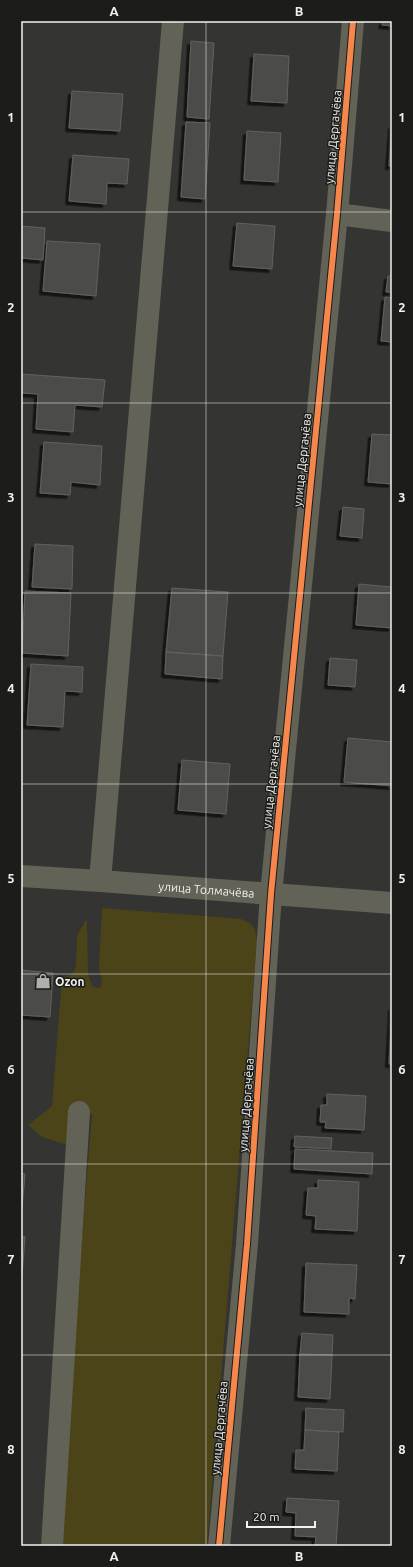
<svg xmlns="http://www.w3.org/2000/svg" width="413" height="1567" font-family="Ubuntu,sans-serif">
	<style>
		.green { fill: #4a4418 }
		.building { fill: #4c4c4a; stroke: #616160; filter: url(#shadow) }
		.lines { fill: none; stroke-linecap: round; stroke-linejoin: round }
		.minor { stroke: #626257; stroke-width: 22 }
		.cycleway-casing { stroke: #1c1c1a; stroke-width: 8 }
		.cycleway { stroke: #f5874c; stroke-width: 6 }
		.grid { fill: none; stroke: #f1f1ef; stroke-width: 1; stroke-opacity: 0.55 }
		.labels { text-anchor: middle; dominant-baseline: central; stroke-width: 3; stroke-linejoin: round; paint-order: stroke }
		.street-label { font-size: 12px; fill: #f1f1ef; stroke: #1c1c1a }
		.poi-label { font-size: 12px; font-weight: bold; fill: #f1f1ef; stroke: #1c1c1a; text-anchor: start }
		.neatline { fill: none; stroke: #f1f1ef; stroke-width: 1.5 }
		.grid-label { font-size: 13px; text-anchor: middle; font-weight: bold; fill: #f1f1ef }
	</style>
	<defs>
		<filter id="shadow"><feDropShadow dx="-3.5" dy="3.5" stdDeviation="0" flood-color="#0009"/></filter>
	</defs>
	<rect width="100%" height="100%" fill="#343432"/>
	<!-- green -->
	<path class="green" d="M102 908 241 919C254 924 256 929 257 942L207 1546H56L92 1115 86 1108 70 1146 42 1137 28 1125 52 1106 62 978 71 975 76 967 77 936 85 921H87L88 975 93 987 100 988 102 982 99 968Z"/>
	<!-- building -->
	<path class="building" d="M383 21H392V26L382 25Z
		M191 41 214 43 209 119 187 117Z
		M254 54 289 56 287 103 251 101Z
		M72 91 123 94 120 131 69 128Z
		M186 122 210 123 205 199 181 197Z
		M392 125V166H389Z
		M247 131 281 133 278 182 244 180Z
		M73 155 129 159 127 184 107 183 106 204 69 201Z
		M237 223 275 226 272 269 233 266Z
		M21 226 45 228 43 260 21 258Z
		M47 241 100 244 96 296 43 291Z
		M388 276H392V292H386Z
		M385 297 392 298V342L381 341Z
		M21 374 105 380 102 407 75 405 73 432 36 429 38 394 21 393Z
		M372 434 392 435V484L368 482Z
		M44 442 102 446 100 485 71 482 70 495 40 493Z
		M343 507 364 509 362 538 340 536Z
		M35 544 73 546 72 589 32 587Z
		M359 584 392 587V628L356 625Z
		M172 588 228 592 223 656 166 652Z
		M25 591 71 593 68 656 22 653Z
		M166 652 223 656 222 679 165 674Z
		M330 658 357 660 355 687 328 685Z
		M31 664 83 667 82 692 65 691 63 727 27 725Z
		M348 738 392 742V786L344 782Z
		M182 760 230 764 226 814 178 810Z
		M21 970 53 973 50 1017 21 1015Z
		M392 1007V1064H389Z
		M327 1094 366 1096 364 1130 325 1128 326 1122H320L321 1105H327Z
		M295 1136 332 1138 331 1149 294 1147Z
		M295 1149 373 1153 372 1174 294 1169Z
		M21 1173 25 1174 22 1209H21Z
		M318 1180 359 1182 357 1231 315 1229 316 1216 306 1215 308 1188H318Z
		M21 1236 25 1237 22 1276H21Z
		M306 1263 357 1265 355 1299 349 1298V1314L304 1312Z
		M302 1333 333 1335 332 1355 300 1354Z
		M300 1354 332 1355 330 1399 298 1397Z
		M306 1408 344 1410 343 1432 305 1430Z
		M305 1430 339 1432 337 1471 295 1469 296 1450H304Z
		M287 1498 339 1501 336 1546 315 1545 316 1537 295 1536 296 1513 286 1512Z"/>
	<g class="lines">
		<!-- minor -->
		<g class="minor">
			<path d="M337 214 392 221"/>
			<path id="s1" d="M21 876 100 881 392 903"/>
			<path d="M100 881 173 21"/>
			<path d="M52 1546 79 1112"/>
			<path d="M219 1546 247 1244 271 894 337 214 353 21"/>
		</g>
		<defs>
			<path id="cycleway" d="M219 1546 247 1244 271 894 337 214 353 21"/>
		</defs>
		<!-- cycleway casing -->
		<use href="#cycleway" class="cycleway-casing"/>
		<!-- cycleway -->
		<use href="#cycleway" class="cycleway"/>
	</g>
	<!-- grid -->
	<path class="grid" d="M206 21V1546M21 212H392M21 403H392M21 593H392M21 784H392M21 974H392M21 1164H392M21 1355H392"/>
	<!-- icons -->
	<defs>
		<symbol id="shop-bare" viewBox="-9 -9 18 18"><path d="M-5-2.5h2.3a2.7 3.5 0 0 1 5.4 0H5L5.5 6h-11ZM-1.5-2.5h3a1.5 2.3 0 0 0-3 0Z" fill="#afafad" stroke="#1c1c1a" stroke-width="2.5" paint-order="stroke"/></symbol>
	</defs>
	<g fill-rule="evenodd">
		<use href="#shop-bare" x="32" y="970" width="22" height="22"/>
	</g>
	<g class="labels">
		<!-- street labels -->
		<g class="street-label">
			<text transform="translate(333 137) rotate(-85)">улица Дергачёва</text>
			<text transform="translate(302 460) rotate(-84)">улица Дергачёва</text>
			<text transform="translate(271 782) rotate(-84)">улица Дергачёва</text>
			<text stroke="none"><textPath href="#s1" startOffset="186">улица Толмачёва</textPath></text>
			<text transform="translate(246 1105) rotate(-86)">улица Дергачёва</text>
			<text transform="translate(219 1428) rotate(-85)">улица Дергачёва</text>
		</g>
		<!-- poi labels -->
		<g class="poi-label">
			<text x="55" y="981">Ozon</text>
		</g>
	</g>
	<!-- border -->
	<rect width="413" height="1567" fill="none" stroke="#1c1c1a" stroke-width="44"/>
	<!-- scale -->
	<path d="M247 1521v6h68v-6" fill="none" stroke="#f1f1ef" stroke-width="2"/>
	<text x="253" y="1521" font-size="12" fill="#f1f1ef" stroke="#1c1c1a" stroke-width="3" paint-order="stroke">20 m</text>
	<rect x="22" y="22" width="369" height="1523" class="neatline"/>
	<g class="grid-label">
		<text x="114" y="16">A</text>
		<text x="299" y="16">B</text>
		<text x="11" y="122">1</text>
		<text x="402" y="122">1</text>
		<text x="11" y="312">2</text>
		<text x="402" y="312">2</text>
		<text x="11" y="502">3</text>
		<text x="402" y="502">3</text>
		<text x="11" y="693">4</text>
		<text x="402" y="693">4</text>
		<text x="11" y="883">5</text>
		<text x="402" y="883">5</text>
		<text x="11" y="1074">6</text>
		<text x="402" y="1074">6</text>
		<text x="11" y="1264">7</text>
		<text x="402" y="1264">7</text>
		<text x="11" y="1454">8</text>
		<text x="402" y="1454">8</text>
		<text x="114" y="1561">A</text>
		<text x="299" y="1561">B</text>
	</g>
</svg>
